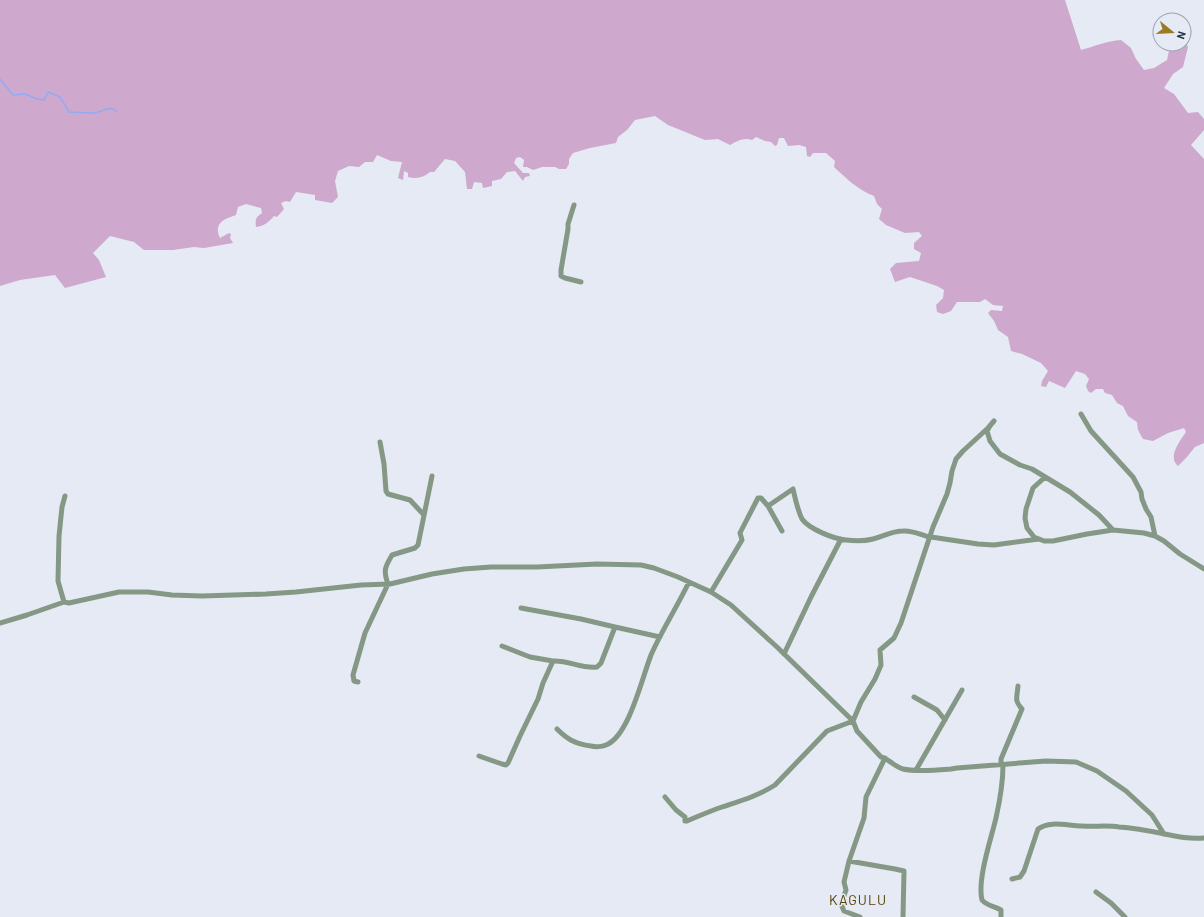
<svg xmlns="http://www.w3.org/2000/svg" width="1204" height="917" font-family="Barlow,sans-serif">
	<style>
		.green { fill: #cea8cd }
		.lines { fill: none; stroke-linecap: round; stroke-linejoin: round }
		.stream { stroke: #8facf5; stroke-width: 1.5 }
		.street { stroke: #849885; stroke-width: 5 }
		.labels { text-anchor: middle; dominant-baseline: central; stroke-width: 3; stroke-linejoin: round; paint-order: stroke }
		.quarter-label { font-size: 14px; letter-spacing: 1px; fill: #553f00; stroke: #e5eaf5 }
	</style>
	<rect width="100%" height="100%" fill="#e5eaf5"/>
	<!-- green -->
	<path class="green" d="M0 0H1065L1081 50C1095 46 1107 41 1121 40L1131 48 1136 59 1144 70 1154 68 1167 60 1170 46 1173 44H1184V40L1188 47 1183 67 1173 74 1164 88 1174 94 1188 113 1198 112 1204 119V130L1191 145 1204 159V443L1195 447 1186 458 1178 466C1167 457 1180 441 1186 432L1184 428 1168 433 1153 441 1143 439 1138 430 1137 422 1128 416 1123 406 1117 403 1112 395 1105 393 1103 389H1096L1091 393 1088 391 1086 386 1089 379 1085 374 1076 371 1065 388 1049 381 1046 387 1041 386 1042 381 1048 371 1041 363 1022 354 1011 351 1008 337 998 330 994 321 988 313 991 310 1002 311 1003 306 993 305 985 299 980 302H957L951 311 943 314 937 312 936 305 943 298 944 290 937 286 910 277 895 282 890 269 896 263 919 261 921 253 914 249V243L922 236 919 232 905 233 886 225 879 219 882 209 877 204 874 196C858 190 846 178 834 167L835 161 826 153H813L810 157 807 156 806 147 799 145 788 146 784 138H779L777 145 775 146 771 142 765 141 756 137 752 140C744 137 737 141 730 145L718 139 705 140 668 125 655 116 635 120 627 130 618 137 616 143 590 148 573 153 569 159V164L566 169H559L555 167H542L533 170 527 167H523L524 160 520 157 516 158 514 163 523 173H529L530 176 525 177 523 181 515 171 507 172 501 179 492 181V186L483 188 482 183 474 182 472 189H467L465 172 455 161 445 159 434 172H430C423 178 417 179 408 177V173L404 171 403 180 398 178 402 162 391 161 377 155 373 162H365L359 167 349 166 338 171 335 181 338 197 332 203 315 200V195L296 192 290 202 286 201 281 203 284 209 277 217 274 216C269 222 264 226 256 227 255 219 256 217 262 213L261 208 246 204 238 207 236 215C224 219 213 223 220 238L229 233 231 234 230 238 233 243 204 248 194 247 173 250H144L134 242 110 236 93 253 99 260 106 277 65 288 55 275 20 280 0 286Z"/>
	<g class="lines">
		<!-- stream -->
		<path class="stream" d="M0 79 13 95 25 94 37 99 44 100 48 92 60 97 69 112C77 112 85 113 93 113 102 114 108 103 117 112"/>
		<!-- street -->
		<path class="street" d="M574 205 568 224V229L561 270V276L565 278 581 282
			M1081 414 1091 431 1133 477 1141 492 1142 499 1146 509 1151 517 1155 536
			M990 426 987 431 990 441 1000 454 1020 465 1032 469 1070 492 1099 515 1113 530 1144 533 1155 536 1164 541 1180 554 1204 569
			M380 442 384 464 386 491 388 494 410 500 424 515
			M1044 478 1033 488 1026 509 1025 518 1027 528 1034 537 1044 541H1053L1087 534 1113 530
			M768 506 793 489C795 498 798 511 802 519 809 529 834 539 846 540 854 541 865 541 873 539 884 536 892 531 903 531 912 530 921 535 930 537H931L978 544 994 545 1039 539
			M711 592 742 540 740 533 742 529 758 498H761L768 506 782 531
			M64 602 58 581 59 536 62 507 65 496
			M521 608 581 619 615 627
			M0 623 27 615 64 602 69 603 119 592H148L172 595 202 596 266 594 296 592 361 585 390 584 432 574 464 569 491 567H537L597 564 641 565 654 568 678 577 711 592 731 605 777 647 853 721 857 731 881 757C889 759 895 767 903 769 916 772 938 770 951 769L957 768 1046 761 1076 762 1097 771 1126 791 1152 815 1164 834
			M502 646 530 657 553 661
			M784 654 811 597 841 539
			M358 682 354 681 353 675 365 633 388 584C383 570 385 567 392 555L415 548 418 545 432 476
			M914 697 937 710 945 720
			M557 729C567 739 575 744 591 746 595 747 602 747 606 745 629 736 642 678 651 655 662 630 677 607 689 582
			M479 756 502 764 506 765 508 763 520 736 538 699 543 683 553 661C568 660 582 669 597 667L601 663 615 627 660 637
			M916 770 962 690
			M665 797 676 810 685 817V821H687C699 816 710 811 722 807 740 801 758 796 775 785L827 731 853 721 861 702 875 679 881 665 880 650 894 638 901 623 933 527 947 494 950 483 952 471 956 459 963 451 988 428 994 421
			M849 861 895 869 904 871 903 917
			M1012 879 1020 877 1024 871 1038 829C1050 820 1068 826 1082 826 1095 827 1107 825 1119 827 1134 828 1150 831 1165 834 1179 837 1189 839 1204 838
			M1096 892 1111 903 1125 917
			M860 917 844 911 841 904 846 890 844 882 849 861 864 818 866 797 885 758
			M1001 917V910C994 906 987 906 982 900 977 880 991 839 996 818 1000 800 1003 782 1003 765L1001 763V759L1022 709C1014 700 1017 698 1018 686"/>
	</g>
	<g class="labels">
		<!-- quarter labels -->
		<g class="quarter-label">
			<text x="858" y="899">KAGULU</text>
		</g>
	</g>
	<!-- north arrow -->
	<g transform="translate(1172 32) rotate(108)"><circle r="19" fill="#e5eaf5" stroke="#9ba1b0"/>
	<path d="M0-3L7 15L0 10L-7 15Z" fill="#9b7a24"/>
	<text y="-6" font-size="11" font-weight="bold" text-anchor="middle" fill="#2b3449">N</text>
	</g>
</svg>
